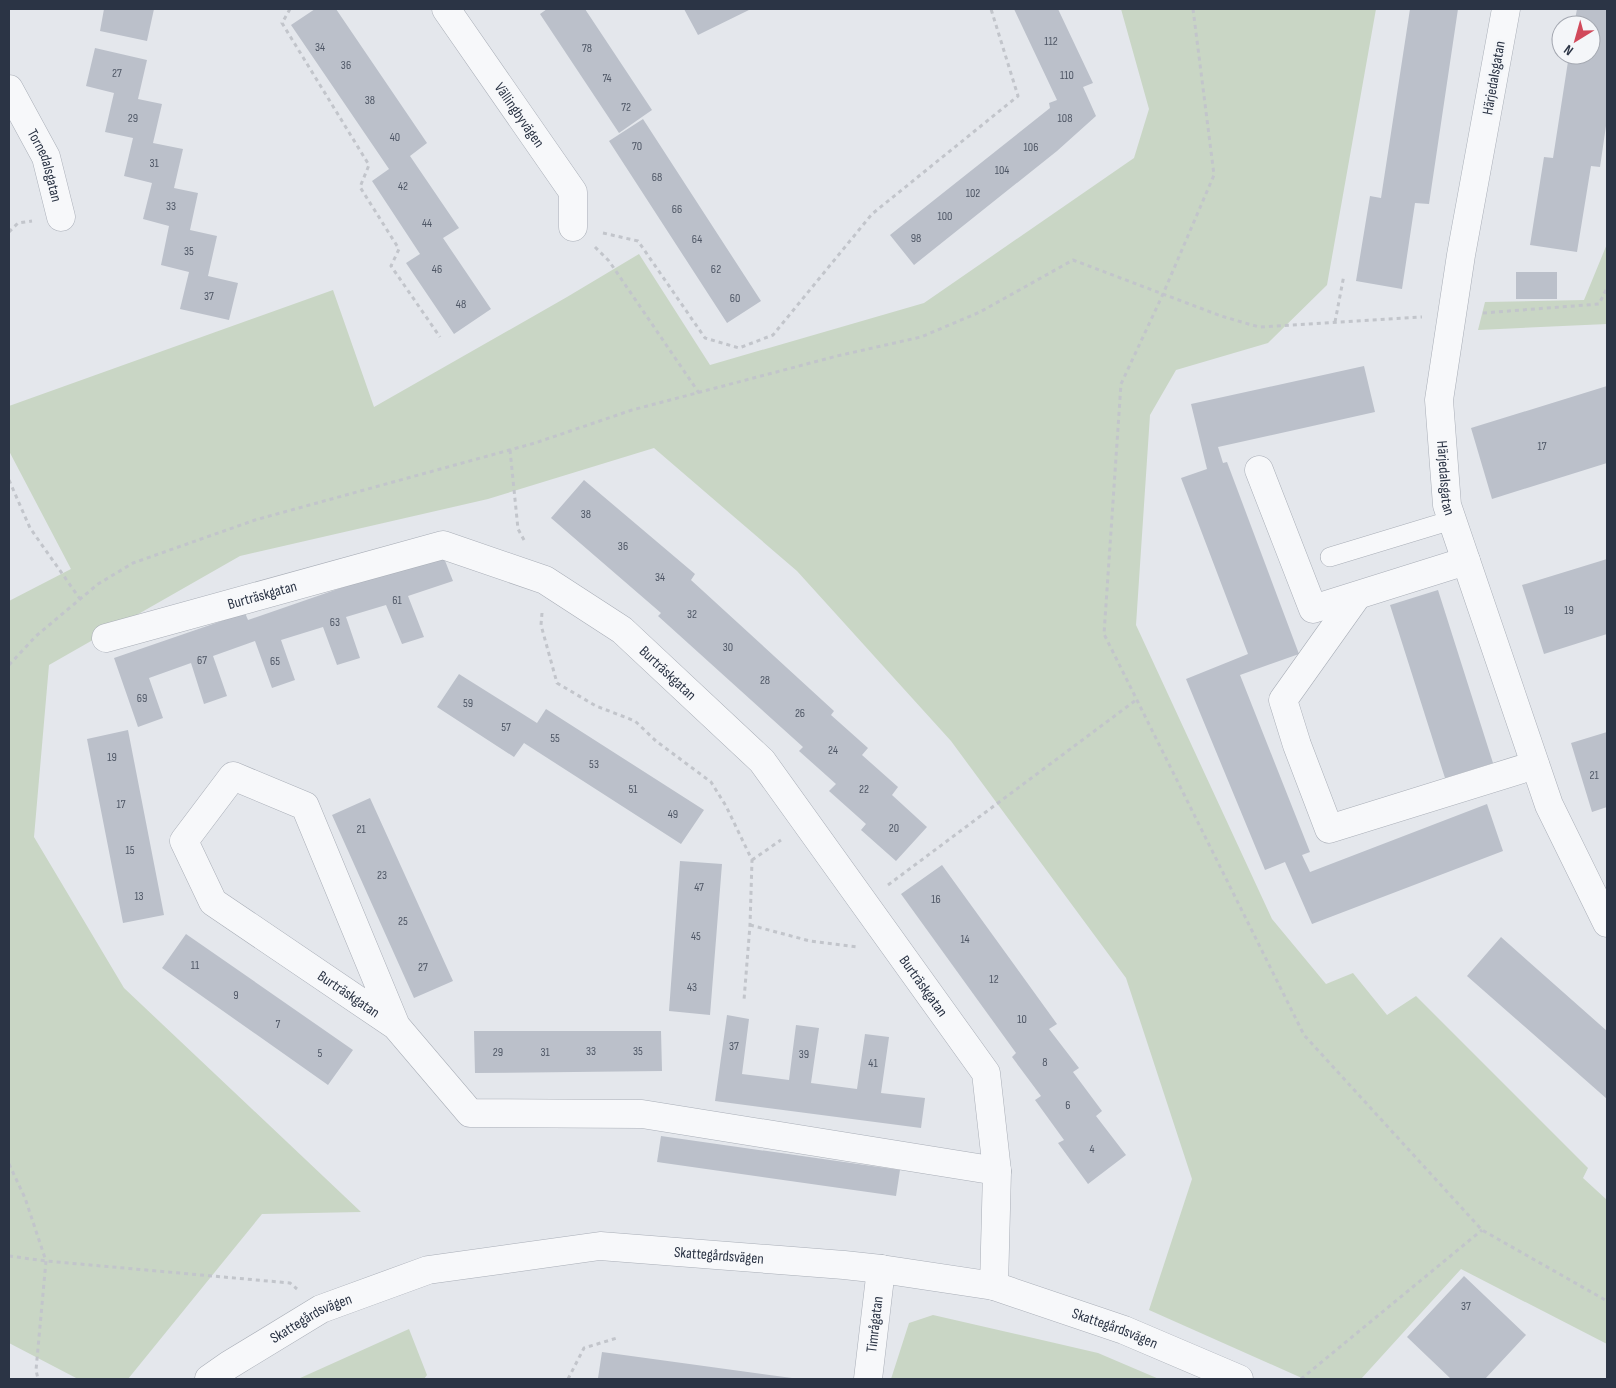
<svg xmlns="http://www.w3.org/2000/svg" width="1616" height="1388" font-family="'Sofia Sans Condensed',sans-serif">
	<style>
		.green { fill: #c9d6c5 }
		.building { fill: #bbc0ca }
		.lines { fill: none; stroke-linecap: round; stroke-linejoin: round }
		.service-casing { stroke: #a9aeb7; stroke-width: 20 }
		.minor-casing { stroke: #a9aeb7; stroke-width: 29 }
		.tertiary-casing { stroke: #a9aeb7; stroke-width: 29 }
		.path { stroke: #c2c5cb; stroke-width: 3; stroke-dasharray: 4 4; stroke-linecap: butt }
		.service { stroke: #f7f8fa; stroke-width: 19 }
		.minor { stroke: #f7f8fa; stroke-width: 28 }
		.tertiary { stroke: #f7f8fa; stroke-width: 28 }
		.labels { text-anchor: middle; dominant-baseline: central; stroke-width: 5; stroke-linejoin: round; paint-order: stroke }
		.number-label { font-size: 12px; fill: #4f5766 }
		.street-label { font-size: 15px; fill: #2b3445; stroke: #f4f6f9 }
	</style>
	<rect width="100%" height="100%" fill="#e4e7ec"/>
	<!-- green -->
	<path class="green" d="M1121 9H1376L1327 285 1268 343 1176 370 1150 415 1136 625 1272 919 1326 984 1353 973 1387 1015 1416 996 1588 1168 1583 1178 1607 1200V1344L1461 1269 1361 1379H1304L1149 1310 1192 1179 1126 978 951 741 797 571 654 448 488 499 240 556 49 665 34 837 124 988 361 1212 262 1214 128 1379H78L9 1343V601L71 569 9 451V406L333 290 374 407 567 297 639 254 710 365 924 303 1134 158 1149 109Z
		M1607 244V324L1478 330 1485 302 1584 300Z
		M933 1315 1098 1353 1159 1379H891L909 1323Z
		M409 1329 427 1375 424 1379H298Z"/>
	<!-- building -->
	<path class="building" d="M104 9H154L147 41 100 31Z
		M315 9H336L427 143 410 156 459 228 443 238 491 309 454 334 406 263 420 254 372 181 389 169 291 25Z
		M547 9H585L652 110 619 133 540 14Z
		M684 9H751L698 35Z
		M1014 9H1058L1093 83 1083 87 1096 116 1057 151 914 265 890 235 1050 108 1049 103 1057 100Z
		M1410 9H1458L1429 204 1415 203 1402 289 1356 281 1370 196 1381 198Z
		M1577 9H1607V119L1600 167 1591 166 1577 252 1530 245 1544 157 1553 158 1569 55H1591V25H1574Z
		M95 48 147 60 138 99 162 104 153 143 183 149 174 188 198 193 190 230 217 236 208 276 238 283 229 320 180 309 189 272 161 265 169 226 143 219 152 183 124 176 133 138 105 132 114 93 86 86Z
		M643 119 761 301 727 323 609 141Z
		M1516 272H1557V299H1516Z
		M1364 366 1375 412 1218 447 1223 463 1227 462 1299 654 1240 675 1310 852 1302 855 1310 872 1487 804 1503 851 1312 924 1285 862 1265 870 1186 679 1248 654 1181 478 1207 469 1191 404Z
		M1607 386V463L1492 499 1471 428Z
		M584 480 695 574 691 580 834 711 831 715 868 748 862 755 898 787 892 795 927 827 896 861 861 830 866 824 829 791 836 784 799 751 803 747 658 616 661 613 551 518Z
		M442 553 453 581 408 596 424 637 402 644 386 605 346 617 360 658 337 665 323 627 281 640 295 680 272 688 255 641 213 656 227 696 204 704 191 663 149 678 163 718 138 727 114 658 245 613 248 620Z
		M1607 559V634L1544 654 1522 585Z
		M1438 590 1493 763 1445 778 1390 605Z
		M459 674 537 723 546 709 704 810 681 844 524 743 514 757 437 707Z
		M128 730 164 915 123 923 87 739Z
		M1607 732V807L1592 812 1571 743Z
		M370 798 453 981 414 998 332 815Z
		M680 861 722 864 710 1015 669 1011Z
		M942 865 1057 1024 1049 1029 1079 1068 1073 1072 1102 1111 1096 1116 1126 1155 1088 1184 1058 1143 1064 1140 1035 1100 1041 1096 1012 1057 1016 1053 901 894Z
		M186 934 353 1050 328 1085 162 968Z
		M1501 937 1607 1031V1099L1467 976Z
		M727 1015 749 1019 742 1074 789 1080 796 1025 819 1028 811 1083 857 1089 865 1034 889 1037 881 1093 925 1098 921 1128 715 1101Z
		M474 1031H661L662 1071 475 1073Z
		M661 1136 900 1170 896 1196 657 1162Z
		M1464 1276 1526 1335 1485 1379H1451L1407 1337Z
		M602 1352 792 1378V1379H609L598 1378Z"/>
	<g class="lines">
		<defs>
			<path id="service" d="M1330 557 1452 520"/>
			<g id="minor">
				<path id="s1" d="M446 9 573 192V227"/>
				<path id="s2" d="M1506 9 1461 255 1439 400 1447 505 1549 805 1607 923"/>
				<path id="s3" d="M9 89 46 157 61 217"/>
				<path d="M1259 470 1313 609 1466 561"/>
				<path d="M1357 596 1283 700 1297 745 1329 829 1535 765"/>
				<path id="s4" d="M106 638 443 545 545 580 622 630 762 761 986 1073 997 1171 994 1286"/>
				<path id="s5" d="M396 1026 305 806 233 776 184 841 213 902 396 1026 470 1113 642 1114 997 1171"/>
				<path id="s6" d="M868 1379 881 1269"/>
			</g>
			<g id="tertiary">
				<path id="s7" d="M209 1379 229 1365 321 1309 428 1270 600 1246 844 1265 881 1269 994 1286 1124 1330 1239 1379"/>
			</g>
		</defs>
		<!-- service casing -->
		<use href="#service" class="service-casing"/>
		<!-- minor casing -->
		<use href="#minor" class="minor-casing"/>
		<!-- tertiary casing -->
		<use href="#tertiary" class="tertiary-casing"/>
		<!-- path -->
		<path class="path" d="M290 9 282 23 369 165 360 187 399 249 391 266 440 337
			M1193 9 1214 175 1163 294 1121 384 1104 634 1304 1035 1482 1230 1607 1301
			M9 232 18 223 32 221
			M603 233 638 241 705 338 739 348 773 335 872 214 1018 96 991 9
			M595 247 609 261 699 393
			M1483 313 1599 304 1607 288
			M1335 322 1344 275
			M510 450 518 529 524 540
			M9 480 30 528 80 599
			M542 613 541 625 557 683 596 706 635 721 656 741 711 782 726 806 752 860 750 925 744 1000
			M9 665 36 636 98 584 133 563 255 520 535 443 632 410 837 356 921 337 980 312 1073 260 1221 316 1259 327 1422 317
			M752 860 781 840
			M888 885 1136 700
			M750 925 810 941 857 947
			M9 1164 25 1198 46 1261 36 1370 38 1379
			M9 1256 46 1261 290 1283 297 1289
			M568 1379 584 1348 617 1338
			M1301 1379 1482 1230"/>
		<!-- service -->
		<use href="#service" class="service"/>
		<!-- minor -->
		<use href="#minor" class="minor"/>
		<!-- tertiary -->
		<use href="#tertiary" class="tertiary"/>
	</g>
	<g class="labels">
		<!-- number labels -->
		<g class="number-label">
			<text x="1051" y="41">112</text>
			<text x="320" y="47">34</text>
			<text x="587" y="48">78</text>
			<text x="346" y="65">36</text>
			<text x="117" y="73">27</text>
			<text x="1067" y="75">110</text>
			<text x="607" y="78">74</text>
			<text x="370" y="100">38</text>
			<text x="626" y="107">72</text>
			<text x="133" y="118">29</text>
			<text x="1065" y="118">108</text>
			<text x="395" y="137">40</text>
			<text x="637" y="146">70</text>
			<text x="1031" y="147">106</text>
			<text x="154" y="163">31</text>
			<text x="1002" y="170">104</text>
			<text x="657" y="177">68</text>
			<text x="403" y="186">42</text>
			<text x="973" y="193">102</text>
			<text x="171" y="206">33</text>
			<text x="677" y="209">66</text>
			<text x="945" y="216">100</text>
			<text x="427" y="223">44</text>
			<text x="916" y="238">98</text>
			<text x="697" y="239">64</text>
			<text x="189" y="251">35</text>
			<text x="437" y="269">46</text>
			<text x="716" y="269">62</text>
			<text x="209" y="296">37</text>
			<text x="735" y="298">60</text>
			<text x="461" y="304">48</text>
			<text x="1542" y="446">17</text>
			<text x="586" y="514">38</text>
			<text x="623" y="546">36</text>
			<text x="660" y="577">34</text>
			<text x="397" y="600">61</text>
			<text x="1569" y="610">19</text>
			<text x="692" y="614">32</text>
			<text x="335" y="622">63</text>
			<text x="728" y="647">30</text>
			<text x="202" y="660">67</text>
			<text x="275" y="661">65</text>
			<text x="765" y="680">28</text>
			<text x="142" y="698">69</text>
			<text x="468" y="703">59</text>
			<text x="800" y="713">26</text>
			<text x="506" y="727">57</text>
			<text x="555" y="738">55</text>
			<text x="833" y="750">24</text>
			<text x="112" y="757">19</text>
			<text x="594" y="764">53</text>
			<text x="1594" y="775">21</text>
			<text x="633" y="789">51</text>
			<text x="864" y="789">22</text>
			<text x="121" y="804">17</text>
			<text x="673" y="814">49</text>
			<text x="894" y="828">20</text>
			<text x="361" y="829">21</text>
			<text x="130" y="850">15</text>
			<text x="382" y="875">23</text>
			<text x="699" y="887">47</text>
			<text x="139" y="896">13</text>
			<text x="936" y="899">16</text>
			<text x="403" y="921">25</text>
			<text x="696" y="936">45</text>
			<text x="965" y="939">14</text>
			<text x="195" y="965">11</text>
			<text x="423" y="967">27</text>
			<text x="994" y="979">12</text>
			<text x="692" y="987">43</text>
			<text x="236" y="995">9</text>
			<text x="1022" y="1019">10</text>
			<text x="278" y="1024">7</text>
			<text x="734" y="1046">37</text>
			<text x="591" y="1051">33</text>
			<text x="638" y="1051">35</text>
			<text x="498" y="1052">29</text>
			<text x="545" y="1052">31</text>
			<text x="320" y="1053">5</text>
			<text x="804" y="1054">39</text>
			<text x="1045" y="1062">8</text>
			<text x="873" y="1063">41</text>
			<text x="1068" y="1105">6</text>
			<text x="1092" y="1149">4</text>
			<text x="1466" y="1306">37</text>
		</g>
		<!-- street labels -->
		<g class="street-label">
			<text transform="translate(1494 78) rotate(-80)">Härjedalsgatan</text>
			<text stroke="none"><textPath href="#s1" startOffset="129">Vällingbyvägen</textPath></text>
			<text stroke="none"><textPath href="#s3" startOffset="85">Tornedalsgatan</textPath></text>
			<text stroke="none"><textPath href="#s2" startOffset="475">Härjedalsgatan</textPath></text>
			<text stroke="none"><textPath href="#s4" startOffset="162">Burträskgatan</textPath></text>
			<text stroke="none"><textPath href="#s4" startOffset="612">Burträskgatan</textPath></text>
			<text stroke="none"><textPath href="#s4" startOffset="1018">Burträskgatan</textPath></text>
			<text stroke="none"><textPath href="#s5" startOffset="629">Burträskgatan</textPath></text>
			<text stroke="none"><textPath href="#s7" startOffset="539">Skattegårdsvägen</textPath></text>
			<text stroke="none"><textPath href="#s7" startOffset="119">Skattegårdsvägen</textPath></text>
			<text stroke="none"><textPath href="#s6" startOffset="55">Timrågatan</textPath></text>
			<text stroke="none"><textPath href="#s7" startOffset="944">Skattegårdsvägen</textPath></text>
		</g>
	</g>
	<!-- border -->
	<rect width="1616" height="1388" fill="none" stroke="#2b3445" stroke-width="20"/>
	<!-- north arrow -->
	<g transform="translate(1576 40) rotate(217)"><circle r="24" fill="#f4f6f9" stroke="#a4a8b1"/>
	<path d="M0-4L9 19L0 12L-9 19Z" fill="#d1495b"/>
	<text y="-8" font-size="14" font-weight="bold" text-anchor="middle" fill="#2b3445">N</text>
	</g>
</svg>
